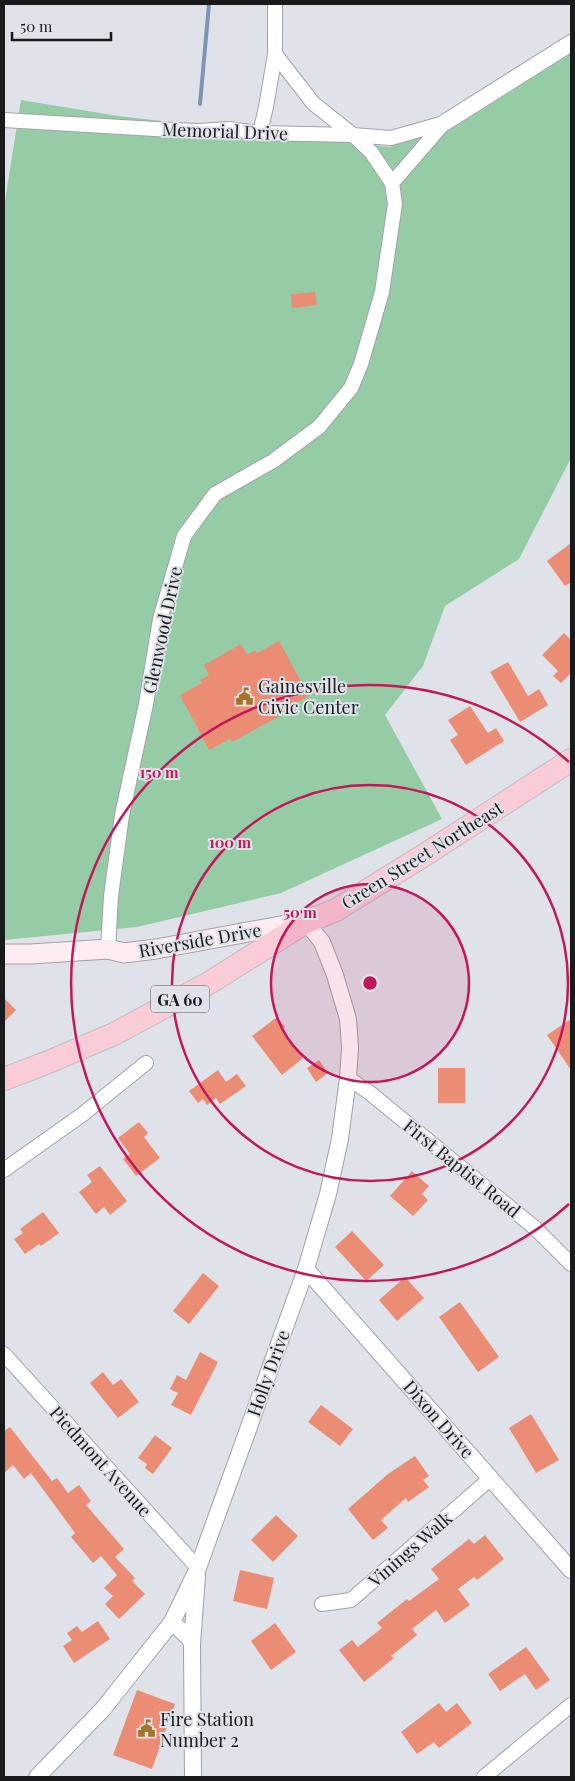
<svg xmlns="http://www.w3.org/2000/svg" width="575" height="1781" font-family="'Playfair Display',serif">
	<style>
		.green { fill: #96cca5 }
		.lines { fill: none; stroke-linecap: round; stroke-linejoin: round }
		.stream { stroke: #7d94b3; stroke-width: 4 }
		.building { fill: #eb8d75 }
		.minor-casing { stroke: #a0a2a9; stroke-width: 16 }
		.tertiary-casing { stroke: #a0a2a9; stroke-width: 18 }
		.secondary-casing { stroke: #a0a2a9; stroke-width: 21 }
		.trunk-casing { stroke: #bfbfbf; stroke-width: 24 }
		.minor { stroke: #fff; stroke-width: 14 }
		.tertiary { stroke: #fff; stroke-width: 16 }
		.secondary { stroke: #fdecf1; stroke-width: 19 }
		.trunk { stroke: #faccd8; stroke-width: 22 }
		.ring { fill: none; stroke: #c2185b; stroke-width: 2.5 }
		.labels { text-anchor: middle; dominant-baseline: central; stroke-width: 4; stroke-linejoin: round; paint-order: stroke }
		.shield { fill: #e0e2e9; stroke: #55565a; stroke-width: 1 }
		.shield-label { font-size: 16px; font-weight: bold; fill: #191a1c }
		.street-label { font-size: 18px; fill: #191a1c; stroke: #e0e2e9 }
		.poi-label { font-size: 18px; fill: #191a1c; stroke: #e0e2e9; text-anchor: start }
		.centre { fill: #c2185b; stroke: #e0e2e9; stroke-width: 2.5 }
		.ring-label { font-size: 15px; text-anchor: middle; font-weight: bold; fill: #c2185b; stroke: #e0e2e9; stroke-width: 4; stroke-linejoin: round; paint-order: stroke }
	</style>
	<rect width="100%" height="100%" fill="#e0e2e9"/>
	<!-- green -->
	<path class="green" d="M571 40V458L519 559 445 606 423 666 385 715 442 819 281 893 137 927 4 940V207L21 100 118 116 390 147Z"/>
	<g class="lines">
		<!-- stream -->
		<path class="stream" d="M200 104 209 4"/>
	</g>
	<!-- building -->
	<path class="building" d="M315 292 317 305 292 308 291 294Z
		M571 543V582L565 586 547 561Z
		M564 633 571 640V673L561 683 553 676 558 671 542 655Z
		M279 641 309 696 287 708 289 711 232 742 230 739 209 750 180 695 202 683 200 680 209 675 204 665 241 644 247 655 255 650 257 653Z
		M508 662 528 696 539 689 548 705 520 722 490 672Z
		M470 706 488 733 496 728 504 741 466 765 450 740 458 735 448 720Z
		M4 998 16 1010 4 1022Z
		M277 1017 285 1027 282 1030 303 1058 282 1075 252 1036Z
		M571 1019V1070L547 1035Z
		M319 1060 328 1073 316 1082 307 1068Z
		M438 1068H465V1103H438Z
		M218 1070 226 1082 237 1074 246 1086 220 1104 216 1098 207 1105 203 1099 198 1103 189 1091Z
		M139 1122 148 1133 144 1137 160 1158 136 1176 123 1159 130 1154 118 1138Z
		M100 1166 127 1201 110 1215 104 1207 96 1214 79 1192 92 1182 87 1175Z
		M412 1171 429 1186 422 1194 428 1200 413 1216 390 1196Z
		M43 1212 59 1233 41 1246 39 1244 25 1254 14 1239 23 1233 20 1229Z
		M352 1231 384 1265 366 1281 335 1247Z
		M203 1273 219 1286 189 1324 173 1311Z
		M405 1277 424 1298 397 1321 379 1300Z
		M460 1302 499 1357 478 1372 439 1317Z
		M200 1352 218 1362 191 1415 171 1405 178 1393 170 1389 177 1375 186 1380Z
		M103 1372 113 1385 121 1379 139 1402 118 1418 90 1383Z
		M321 1405 353 1429 340 1446 308 1422Z
		M531 1414 559 1460 536 1473 509 1428Z
		M10 1427 52 1481 57 1478 68 1493 79 1485 91 1501 86 1505 124 1549 115 1557 135 1578 132 1581 145 1594 119 1619 105 1604 113 1596 104 1588 117 1575 101 1556 93 1563 71 1537 75 1533 31 1473 24 1479 13 1465 4 1473V1431Z
		M155 1435 172 1448 153 1474 145 1468 147 1464 138 1458Z
		M415 1456 429 1476 423 1480 429 1487 408 1502 406 1498 381 1520 388 1528 373 1540 348 1509 388 1474Z
		M276 1515 298 1536 273 1562 251 1540Z
		M485 1535 504 1559 477 1580 474 1577 458 1589 470 1605 445 1623 436 1610 412 1629 417 1635 391 1656 394 1658 364 1682 339 1650 352 1640 358 1647 382 1628 377 1623 407 1599 409 1601 439 1579 431 1569 469 1539 474 1544Z
		M240 1570 274 1578 267 1609 233 1601Z
		M98 1621 110 1639 74 1663 63 1646 72 1640 67 1633 77 1626 82 1632Z
		M275 1623 296 1652 271 1670 251 1641Z
		M526 1647 550 1680 536 1690 525 1674 500 1691 488 1674Z
		M137 1690 175 1704 152 1769 113 1755Z
		M439 1703 446 1712 457 1703 472 1723 439 1748 434 1742 417 1754 401 1732Z"/>
	<g class="lines">
		<defs>
			<path id="minor" d="M275 54 313 103 353 135 371 152 392 183
				M4 120 155 129 198 131 229 129 260 133 353 135 391 138 444 123
				M260 133 266 107 275 54V4
				M108 949 111 896 122 815 146 704 160 619 184 536 215 494 273 461 319 427 351 388 361 364 382 292 395 204 392 183 444 123
				M348 1078 370 1093 535 1228 571 1264
				M4 1170 83 1114 146 1063
				M4 1354 198 1568
				M322 1604 351 1600 491 1478
				M484 1777 571 1705"/>
			<path id="tertiary" d="M444 123 571 43
				M306 1269 571 1570
				M172 1622 189 1638 192 1644 193 1777
				M192 1644 197 1576
				M37 1777 103 1709 172 1622 198 1568 306 1269 328 1194 340 1139 348 1078 350 1048 348 1019 335 975 322 942 306 922"/>
			<path id="secondary" d="M4 954H31L108 949 124 953 156 949 302 922"/>
			<path id="trunk" d="M4 1079 46 1063 114 1034 209 983 306 922 336 910 426 854 571 760"/>
		</defs>
		<!-- minor casing -->
		<use href="#minor" class="minor-casing"/>
		<!-- tertiary casing -->
		<use href="#tertiary" class="tertiary-casing"/>
		<!-- secondary casing -->
		<use href="#secondary" class="secondary-casing"/>
		<!-- trunk casing -->
		<use href="#trunk" class="trunk-casing"/>
		<!-- minor -->
		<use href="#minor" class="minor"/>
		<!-- tertiary -->
		<use href="#tertiary" class="tertiary"/>
		<!-- secondary -->
		<use href="#secondary" class="secondary"/>
		<!-- trunk -->
		<use href="#trunk" class="trunk"/>
	</g>
	<!-- distance rings -->
	<circle cx="370" cy="983" r="99" fill="#c2185b" fill-opacity=".12"/>
	<g class="ring">
		<circle cx="370" cy="983" r="99"/>
		<circle cx="370" cy="983" r="198"/>
		<path d="M569 1204A298 298 0 1 1 569 762"/>
	</g>
	<!-- icons -->
	<defs>
		<symbol id="civic-bare" viewBox="-9 -9 18 18"><path d="M-.6-6.5H3V-4.5H.6V-3L4-1V1h2V6H-6V1h2V-1L-.6-3ZM-1.2 2.5V6h2.4V2.5Z" fill="#a6732b" stroke="#e0e2e9" stroke-width="2.5" paint-order="stroke"/></symbol>
	</defs>
	<g fill-rule="evenodd">
		<use href="#civic-bare" x="232" y="684" width="25" height="25"/>
		<use href="#civic-bare" x="134" y="1716" width="25" height="25"/>
	</g>
	<g class="labels">
		<!-- shield labels -->
		<rect class="shield" x="151" y="985.5" width="58" height="27" rx="4"/>
		<g class="shield-label">
			<text x="180" y="999">GA 60</text>
		</g>
		<!-- street labels -->
		<g class="street-label">
			<text transform="translate(225 131) rotate(2)">Memorial Drive</text>
			<text transform="translate(162 630) rotate(-78)">Glenwood Drive</text>
			<text transform="translate(422 855) rotate(-32)">Green Street Northeast</text>
			<text transform="translate(200 940) rotate(-10)">Riverside Drive</text>
			<text transform="translate(462 1168) rotate(39)">First Baptist Road</text>
			<text transform="translate(268 1373) rotate(-70)">Holly Drive</text>
			<text transform="translate(439 1419) rotate(49)">Dixon Drive</text>
			<text transform="translate(101 1461) rotate(48)">Piedmont Avenue</text>
			<text transform="translate(410 1549) rotate(-41)">Vinings Walk</text>
		</g>
		<!-- poi labels -->
		<g class="poi-label">
			<text x="258" y="686">Gainesville<tspan x="258" dy="21">Civic Center</tspan></text>
			<text x="160" y="1719">Fire Station<tspan x="160" dy="21">Number 2</tspan></text>
		</g>
	</g>
	<circle cx="370" cy="983" r="8" class="centre"/>
	<g class="ring-label">
		<text x="159" y="778">150 m</text>
		<text x="230" y="848">100 m</text>
		<text x="300" y="918">50 m</text>
	</g>
	<!-- border -->
	<rect width="575" height="1781" fill="none" stroke="#191a1c" stroke-width="10"/>
	<!-- scale -->
	<path d="M12 32v8h99v-8" fill="none" stroke="#191a1c" stroke-width="2.5"/>
	<text x="20" y="32" font-size="15" fill="#191a1c" stroke="#e0e2e9" stroke-width="4" paint-order="stroke">50 m</text>
</svg>
